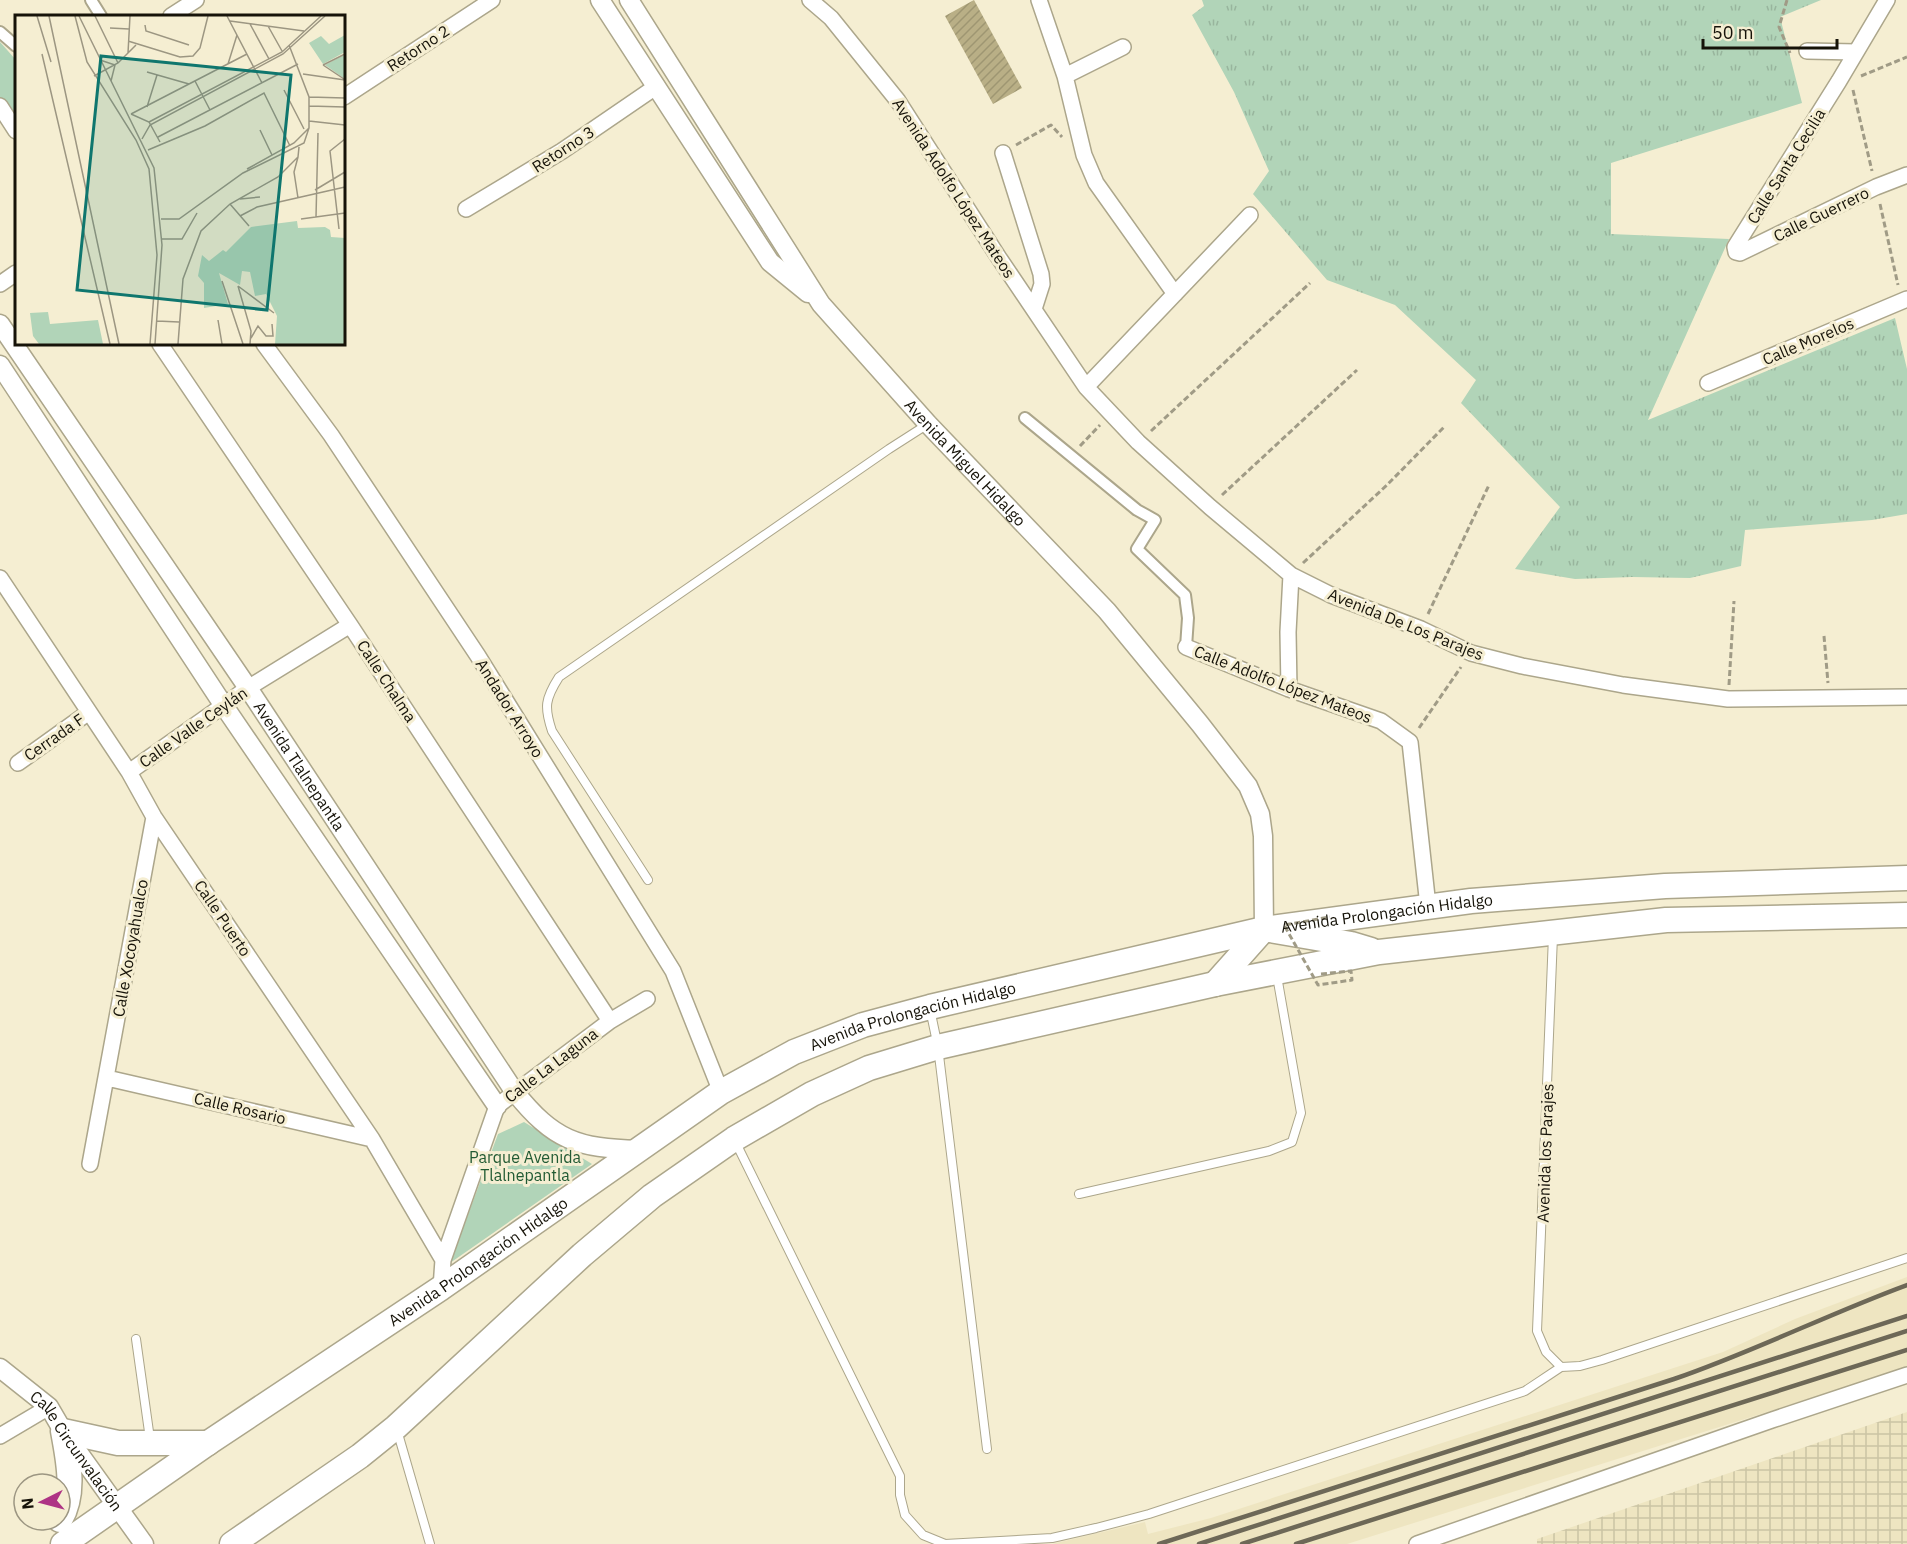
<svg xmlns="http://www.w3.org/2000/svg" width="1907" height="1544" font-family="'IBM Plex Sans',sans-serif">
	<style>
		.built { fill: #eee5c1 }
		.industrial { fill: url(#industrial-grid) }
		.grass { fill: url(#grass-tufts) }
		.green { fill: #b1d4b8 }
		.building { fill: url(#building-hatch) }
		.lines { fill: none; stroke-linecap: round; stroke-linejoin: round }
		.service-casing { stroke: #aca68b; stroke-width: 10 }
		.pedestrian-casing { stroke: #aca68b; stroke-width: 14 }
		.minor-casing { stroke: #aca68b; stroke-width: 18 }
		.tertiary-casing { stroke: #aca68b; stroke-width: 21 }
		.trunk-casing { stroke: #aca68b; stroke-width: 27 }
		.path { stroke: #a09b86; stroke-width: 3; stroke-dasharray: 6 3; stroke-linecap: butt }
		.service { stroke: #fff; stroke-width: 8 }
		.pedestrian { stroke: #fff; stroke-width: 10 }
		.minor { stroke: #fff; stroke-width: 15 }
		.tertiary { stroke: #fff; stroke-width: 18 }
		.trunk { stroke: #fff; stroke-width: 24 }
		.rail { stroke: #6d6857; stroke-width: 4.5 }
		.path-bridge { stroke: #a09b86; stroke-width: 3; stroke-dasharray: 6 3; stroke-linecap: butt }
		.labels { text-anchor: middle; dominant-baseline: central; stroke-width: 6; stroke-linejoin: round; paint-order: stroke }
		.street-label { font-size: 16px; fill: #161309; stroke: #f5eed2 }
		.park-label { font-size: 16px; fill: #215a33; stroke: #f5eed2 }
		.inset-road { fill: none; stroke: #9c9682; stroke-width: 1.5 }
		.view { fill: #0f766e; fill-opacity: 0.15; stroke: #0f766e; stroke-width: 3 }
		.inset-edge { fill: none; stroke: #161309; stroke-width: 3 }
	</style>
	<defs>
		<pattern id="industrial-grid" width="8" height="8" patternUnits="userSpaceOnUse" patternTransform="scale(1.5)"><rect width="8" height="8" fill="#eee5c1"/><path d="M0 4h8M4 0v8" fill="none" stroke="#cbc4a4"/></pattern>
		<pattern id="grass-tufts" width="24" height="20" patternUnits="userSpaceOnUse" patternTransform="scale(1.5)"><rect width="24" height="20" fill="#b1d4b8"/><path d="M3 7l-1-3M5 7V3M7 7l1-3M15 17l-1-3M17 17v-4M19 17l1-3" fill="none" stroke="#98b59d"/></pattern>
		<pattern id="building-hatch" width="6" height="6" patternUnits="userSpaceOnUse" patternTransform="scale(1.5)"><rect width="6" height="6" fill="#b9af86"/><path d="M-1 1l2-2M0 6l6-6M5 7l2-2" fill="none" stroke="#9e9672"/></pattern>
	</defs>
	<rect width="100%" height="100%" fill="#f5eed2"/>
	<!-- built -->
	<path class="built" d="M1907 1277V1368L1347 1544H1052L1145 1522 1148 1534 1211 1518 1723 1352 1795 1319Z"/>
	<!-- industrial -->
	<path class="industrial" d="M1907 1412V1544H1537V1539Z"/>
	<!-- grass -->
	<path class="grass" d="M1202 0H1821L1780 17 1802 103 1611 163V234L1729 239 1648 420 1895 318 1907 369V514L1872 520 1745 530 1741 566 1690 578 1632 577 1575 579 1515 569 1560 507 1461 403 1476 380 1395 305 1327 280 1253 194 1269 171 1234 92 1192 15 1204 6Z"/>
	<!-- green -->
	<path class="green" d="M0 42 16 60V123L0 97Z
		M524 1122 592 1164 450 1263 498 1134Z"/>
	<!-- building -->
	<path class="building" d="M974 0 1022 88 993 104 945 16Z"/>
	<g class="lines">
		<defs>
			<path id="service" d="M648 880 552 731C544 707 545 699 559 677L889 449 928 424
				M1553 936 1537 1331 1546 1352 1561 1367
				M930 1009 938 1047 987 1449
				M736 1143 900 1476V1495L905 1515 923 1535 945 1544 1052 1538 1096 1528 1149 1514 1525 1391 1561 1367 1580 1366 1602 1360 1907 1258
				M1079 1194 1269 1151 1292 1142 1301 1113 1277 976
				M136 1339 150 1439
				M397 1430 430 1544"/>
			<path id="pedestrian" d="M91 0 101 16
				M0 32 16 46
				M1025 418 1137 510 1155 520 1137 549 1185 595 1188 618 1186 647"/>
			<path id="minor" d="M810 0 831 18 898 101 999 258 1086 387 1138 442 1210 507 1291 575 1331 595 1421 629 1471 653 1522 666 1623 685 1728 699 1907 697
				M1039 0 1065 76 1084 155 1096 183 1175 294
				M1887 0 1839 81 1735 247 1736 252 1740 253 1876 187 1907 175
				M171 16 196 0
				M1807 51 1856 52
				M1065 76 1123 47
				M344 97 492 0
				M0 106 16 131
				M1003 153 1041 274 1042 284 1034 309
				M466 209 562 151 657 86
				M0 284 16 273
				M160 344 350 625 610 1021
				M264 344 331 435 478 656 673 971 721 1092
				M1708 383 1907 299
				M1086 387 1250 215
				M0 578 129 772 154 817 372 1139 443 1260
				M1186 647 1289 689 1381 721 1410 742 1428 906
				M1289 689 1288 632 1291 575
				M18 763 89 712
				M129 772 248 688 350 625
				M107 1078 372 1139
				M90 1164 154 817
				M441 1288 443 1260 497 1106 610 1021 647 999
				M0 1436 49 1407
				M1417 1544 1772 1420 1907 1375"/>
			<g id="tertiary">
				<path d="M600 0 770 262 808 293"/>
				<path id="s1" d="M629 0 821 304 928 424 1107 611 1200 724 1248 786 1260 814 1263 836 1264 929"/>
				<path id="s2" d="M0 324 248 688 514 1091C554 1141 577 1148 639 1150"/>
				<path d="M0 365 224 706 497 1106"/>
				<path id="s3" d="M0 1368 49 1407 63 1431 144 1544"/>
			</g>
			<g id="trunk">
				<path d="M1215 984 1264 929 1351 944 1371 950"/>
				<path d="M60 1520C76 1493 68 1459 63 1431L118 1443H208"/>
				<path id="s4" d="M63 1544 208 1443 441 1288 721 1092 794 1052 863 1025 930 1007 1264 929 1471 901 1665 886 1907 878"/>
				<path d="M232 1544 360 1456 396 1427 582 1255 652 1196 734 1139 812 1094 869 1068 938 1047 1215 984 1379 952 1666 920 1907 915"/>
			</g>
		</defs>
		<!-- service casing -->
		<use href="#service" class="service-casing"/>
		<!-- pedestrian casing -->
		<use href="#pedestrian" class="pedestrian-casing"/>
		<!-- minor casing -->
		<use href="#minor" class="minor-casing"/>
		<!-- tertiary casing -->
		<use href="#tertiary" class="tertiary-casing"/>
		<!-- trunk casing -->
		<use href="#trunk" class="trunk-casing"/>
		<!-- path -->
		<path class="path" d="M1787 0 1779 27 1790 53
			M1861 76 1907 57
			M1853 90 1872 171
			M1016 145 1051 125 1062 137
			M1880 204 1898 285
			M1151 431 1310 283
			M1080 446 1100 425
			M1222 495 1357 370
			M1303 563 1387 485 1444 427
			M1428 614 1489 485
			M1824 636 1828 683
			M1729 685 1734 601
			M1419 728 1461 667"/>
		<!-- service -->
		<use href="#service" class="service"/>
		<!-- pedestrian -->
		<use href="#pedestrian" class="pedestrian"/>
		<!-- minor -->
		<use href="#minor" class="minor"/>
		<!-- tertiary -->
		<use href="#tertiary" class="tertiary"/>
		<!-- trunk -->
		<use href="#trunk" class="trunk"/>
		<!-- rail -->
		<path class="rail" d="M1159 1544 1674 1379C1753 1352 1828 1314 1907 1285
			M1199 1544 1907 1316
			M1242 1544 1907 1331
			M1296 1544 1907 1350"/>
		<!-- path-bridge -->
		<path class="path-bridge" d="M1321 974 1351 971 1352 980 1318 985 1284 925 1330 917"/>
	</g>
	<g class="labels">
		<!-- street labels -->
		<g class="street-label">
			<text transform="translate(418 48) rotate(-33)">Retorno 2</text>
			<text transform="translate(563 149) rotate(-33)">Retorno 3</text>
			<text transform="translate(1786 166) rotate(-58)">Calle Santa Cecilia</text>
			<text transform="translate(954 188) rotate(57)">Avenida Adolfo López Mateos</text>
			<text transform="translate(1821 214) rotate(-26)">Calle Guerrero</text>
			<text transform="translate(1808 341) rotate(-23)">Calle Morelos</text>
			<text stroke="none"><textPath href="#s1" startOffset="574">Avenida Miguel Hidalgo</textPath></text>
			<text transform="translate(1406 624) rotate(22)">Avenida De Los Parajes</text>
			<text transform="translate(387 681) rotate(57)">Calle Chalma</text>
			<text transform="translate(1283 684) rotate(21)">Calle Adolfo López Mateos</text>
			<text transform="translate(510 708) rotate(58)">Andador Arroyo</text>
			<text transform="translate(193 727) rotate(-35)">Calle Valle Ceylán</text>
			<text transform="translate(54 737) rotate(-35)">Cerrada F</text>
			<text stroke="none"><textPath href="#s2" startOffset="534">Avenida Tlalnepantla</textPath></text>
			<text stroke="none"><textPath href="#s4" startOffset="1492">Avenida Prolongación Hidalgo</textPath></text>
			<text transform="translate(223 918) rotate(56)">Calle Puerto</text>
			<text transform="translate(130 948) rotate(-80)">Calle Xocoyahualco</text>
			<text stroke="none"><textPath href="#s4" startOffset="1006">Avenida Prolongación Hidalgo</textPath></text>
			<text transform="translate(551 1065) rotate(-37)">Calle La Laguna</text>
			<text transform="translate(240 1108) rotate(13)">Calle Rosario</text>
			<text transform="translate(1545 1153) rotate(-88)">Avenida los Parajes</text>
			<text stroke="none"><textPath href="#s4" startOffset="502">Avenida Prolongación Hidalgo</textPath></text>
			<text stroke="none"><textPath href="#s3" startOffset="114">Calle Circunvalación</textPath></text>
		</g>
		<!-- park labels -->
		<g class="park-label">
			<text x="525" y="1157">Parque Avenida<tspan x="525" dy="18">Tlalnepantla</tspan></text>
		</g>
	</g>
	<!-- overview -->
	<g transform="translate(15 15)">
		<rect width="330" height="330" fill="#f5eed2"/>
		<path d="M282 206 283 213 310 212 315 215 316 222 330 223V329H260L262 301 251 279 240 281 235 257 227 256 225 270 204 258 213 289 189 293V268L183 261 187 240 194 246 208 235 211 237 236 212Z" fill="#b1d4b8"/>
		<path d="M330 20V37L308 49 294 28 306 21 314 29Z" fill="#b1d4b8"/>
		<path d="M329 40 330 41V64L310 50ZM33 297 35 309 83 305 88 329H24L18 321 15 298Z" fill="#b1d4b8"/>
		<path class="inset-road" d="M22 1 36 47M34 1 104 329M60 1 72 47 121 125 134 154 142 240 135 329M64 1 139 153 147 230 140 329M80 1 103 48M212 1 247 68M215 6 289 16M235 9 254 44M130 10 131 16 174 30M253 11 267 36M95 13 114 14M113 26 165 42 178 41 185 33 193 1M113 38 115 1M27 39 95 329M85 45 100 50 96 66M213 49 222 20M308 50 329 64M308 50 330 39M132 57 174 69M288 59 330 65M79 61 103 48 121 30M180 66 195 95M269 75 289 114M294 82 330 83M294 91 330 92M132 92 142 60M116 99 232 39M116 99 134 107 145 127M294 106 330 110M134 107 267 37 306 1M245 115 257 140M143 122 283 49M127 124 135 110 268 39 310 1M133 135 190 111 249 78 275 131M283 142 279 157 283 183M232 154 279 128 294 113M300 175 330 157M225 184 245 182M215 189 234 211M225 201 242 192 330 172M301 202 303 118M146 204H164L228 158 289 128 294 113V82L274 30M286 204 330 198M324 214 315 136 330 124M146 224H167L182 198M207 266 228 329M223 271 236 316 235 329M223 271 259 298M203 305 207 329M142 306 164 307M236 323 243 311 251 321H258L257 309M163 329 168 264 186 216 215 189 263 162 283 142 284 132"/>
		<path class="view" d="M86 41 276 60 252 295 62 275Z"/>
		<rect width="330" height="330" class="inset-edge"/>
	</g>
	<!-- north arrow -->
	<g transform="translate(42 1502) rotate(264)"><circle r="28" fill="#f5eed2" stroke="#9c9682" stroke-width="1.5"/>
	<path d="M0-4.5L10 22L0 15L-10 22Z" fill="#ae3385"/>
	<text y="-9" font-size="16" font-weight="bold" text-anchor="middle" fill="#161309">N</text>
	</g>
	<!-- scale -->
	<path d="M1703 39v9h134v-9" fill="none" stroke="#161309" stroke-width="3"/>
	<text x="1712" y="39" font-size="18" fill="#161309" stroke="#f5eed2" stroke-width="4.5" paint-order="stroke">50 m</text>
</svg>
